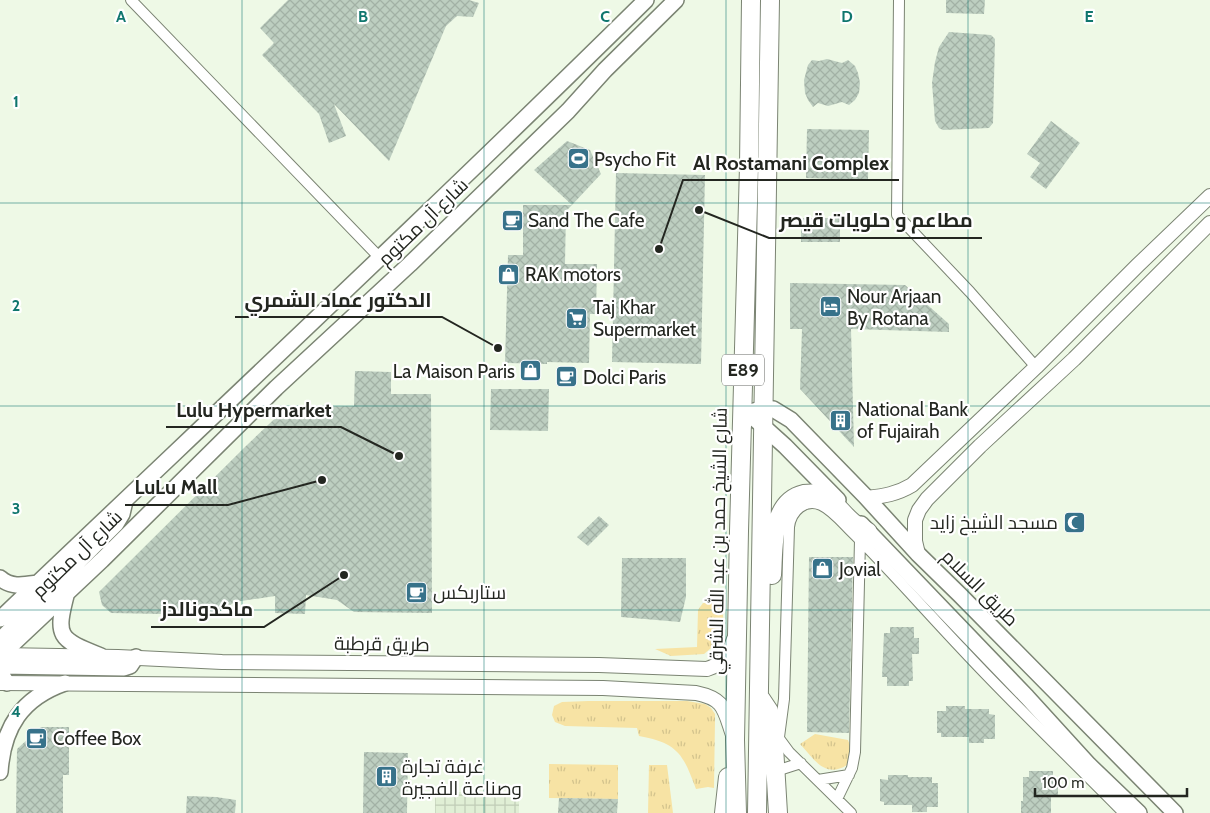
<svg xmlns="http://www.w3.org/2000/svg" width="1210" height="813" font-family="Cabin,Cairo,sans-serif">
	<style>
		.industrial { fill: url(#industrial-grid) }
		.grass { fill: url(#grass-tufts) }
		.building { fill: url(#building-cross-hatch) }
		.lines { fill: none; stroke-linecap: round; stroke-linejoin: round }
		.minor-casing { stroke: #7b8473; stroke-width: 12 }
		.tertiary-casing { stroke: #7b8473; stroke-width: 16 }
		.secondary-casing { stroke: #7b8473; stroke-width: 18 }
		.trunk-casing { stroke: #7b8473; stroke-width: 20 }
		.minor { stroke: #fff; stroke-width: 10 }
		.tertiary { stroke: #fff; stroke-width: 14 }
		.secondary { stroke: #fff; stroke-width: 15 }
		.trunk { stroke: #fff; stroke-width: 18 }
		.grid { fill: none; stroke: #0f766e; stroke-width: 1; stroke-opacity: 0.55 }
		.labels { text-anchor: middle; dominant-baseline: central; stroke-width: 4.5; stroke-linejoin: round; paint-order: stroke }
		.shield { fill: #fff; stroke: #656763; stroke-width: 1 }
		.shield-label { font-size: 18px; font-weight: bold; fill: #232620 }
		.poi-label { font-size: 19px; fill: #232620; stroke: #fff; text-anchor: start }
		.street-label { font-size: 19px; fill: #232620; stroke: #fff }
		.grid-label { font-size: 16px; text-anchor: middle; font-weight: bold; fill: #0f766e; stroke: #fff; stroke-width: 4.5; stroke-linejoin: round; paint-order: stroke }
		.leader { fill: none; stroke: #232620; stroke-width: 2 }
		.callout-dot { fill: #232620; stroke: #fff; stroke-width: 2 }
		.callout-label { font-size: 20px; text-anchor: middle; font-weight: bold; fill: #232620; stroke: #fff; stroke-width: 4.5; stroke-linejoin: round; paint-order: stroke }
	</style>
	<defs>
		<pattern id="industrial-grid" width="8" height="8" patternUnits="userSpaceOnUse" patternTransform="scale(1.25)"><rect width="8" height="8" fill="#e0efd5"/><path d="M0 4h8M4 0v8" fill="none" stroke="#c0cdb7"/></pattern>
		<pattern id="grass-tufts" width="24" height="20" patternUnits="userSpaceOnUse" patternTransform="scale(1.25)"><rect width="24" height="20" fill="#f7e3a4"/><path d="M3 7l-1-3M5 7V3M7 7l1-3M15 17l-1-3M17 17v-4M19 17l1-3" fill="none" stroke="#d3c38d"/></pattern>
		<pattern id="building-cross-hatch" width="8" height="8" patternUnits="userSpaceOnUse" patternTransform="scale(1.25)"><rect width="8" height="8" fill="#bdcec0"/><path d="M0 0l8 8M0 8l8-8" fill="none" stroke="#a2b1a5"/></pattern>
	</defs>
	<rect width="100%" height="100%" fill="#eef9e6"/>
	<!-- industrial -->
	<path class="industrial" d="M435 792H519V813H435Z"/>
	<!-- grass -->
	<path class="grass" d="M722 602 724 629 717 643 704 654 671 656 655 649 697 647 698 610 703 603Z
		M588 701H687L705 704 711 708 715 714V720L714 788 708 787 696 789C683 754 678 743 639 736L637 728 565 726 555 722 552 715 554 706 562 702Z
		M815 734 848 740 851 748 847 765C825 779 814 759 800 744Z
		M549 764 618 765V799L549 798Z
		M649 765H667L673 813H648Z"/>
	<!-- building -->
	<path class="building" d="M288 0H469L479 3 473 17 457 16 446 26 389 161 334 104 346 136 329 143 319 114 262 55 274 43 260 28Z
		M946 0H985L984 14 946 13Z
		M949 32 991 35 995 39 993 123 989 128 943 130 939 128 935 121 932 83 935 62 939 47Z
		M827 59 842 63 848 60 855 66 858 73 860 83 859 93 855 100 849 105 842 102 828 106 818 103 813 107 808 100 805 93 804 80 808 65 812 60 819 61Z
		M1051 121 1080 143 1046 189 1030 177 1040 163 1027 154Z
		M807 129 869 130 868 180 806 178Z
		M567 141 590 150 601 174 572 205 534 170Z
		M616 173 705 175 701 364 612 362Z
		M523 205H572L566 211 565 264H597L596 314H590L589 363 547 362V364L505 363 508 255H523Z
		M801 218H840V242H801Z
		M790 283 905 285 949 324V332L851 329 854 447 800 389 802 329H790Z
		M355 371 391 372V394H431L432 613 354 612 337 600 306 595 305 614 275 613V596L235 602 214 615 111 613 102 605 99 592 247 445 287 407 354 406Z
		M491 389H549L548 431 490 430Z
		M599 516 609 525 588 546 577 537Z
		M809 557H853L849 733 807 732Z
		M622 558H686V597L680 622 621 617Z
		M890 627H914V638H919V654H912L913 681H909V686H887V677H882L884 633H890Z
		M946 706H965V709H989V714L995 715V739H984V743H969V737H941V733H937V711H946Z
		M41 727H69V775H63V813H16L17 749Z
		M364 752 408 753 407 813H363Z
		M1029 771H1053V782H1058V797H1051V813H1021V801H1023V777H1029Z
		M888 775H908V777H932V783H938V807H927V812H912V805H884V802L880 801V779L888 780Z
		M187 796 216 797 236 800 235 813H186Z
		M559 798 618 799 617 813H558Z"/>
	<g class="lines">
		<defs>
			<path id="minor" d="M131 0 380 258
				M899 0 897 215 970 292 1036 367
				M775 733 789 752 851 813
				M779 737 784 699 789 527C791 511 805 498 821 505 834 511 845 526 855 535 892 572 926 611 962 649 1014 705 1070 758 1124 813
				M776 771 801 763
				M818 780 849 775
				M837 799 852 768 855 752 860 540"/>
			<path id="tertiary" d="M867 498C884 496 897 494 912 485L1036 367 1138 265 1210 196
				M918 554 915 541V520L919 510 927 499 980 446 1074 359 1210 223
				M0 655 118 657 222 662 599 665 707 669C725 663 728 656 734 639
				M0 683 603 688 696 693C725 699 724 709 733 735"/>
			<path id="secondary" d="M756 420 785 446 838 500
				M742 427 749 414 754 411 764 408 773 409 791 420 865 496 918 554 960 595 1175 813
				M861 524 1027 697 1089 765 1139 813
				M0 578C11 588 24 585 38 583
				M67 592C55 637 58 639 101 656
				M0 619C216 413 434 209 646 0
				M0 640 116 524 122 514 125 501
				M0 656 102 560 276 388 410 264 568 111 605 70 676 0
				M0 666 124 668 130 666 136 657
				M0 672 7 683
				M0 772C3 727 22 698 65 683"/>
			<path id="trunk" d="M772 575C774 549 770 502 804 494 811 493 820 493 826 497 837 504 844 516 855 524 859 527 864 529 868 532
				M761 699 769 711 773 730 778 813
				M724 813 728 777
				M737 813 735 740 739 531 749 166 751 0
				M757 813 770 0"/>
		</defs>
		<!-- minor casing -->
		<use href="#minor" class="minor-casing"/>
		<!-- tertiary casing -->
		<use href="#tertiary" class="tertiary-casing"/>
		<!-- secondary casing -->
		<use href="#secondary" class="secondary-casing"/>
		<!-- trunk casing -->
		<use href="#trunk" class="trunk-casing"/>
		<!-- minor -->
		<use href="#minor" class="minor"/>
		<!-- tertiary -->
		<use href="#tertiary" class="tertiary"/>
		<!-- secondary -->
		<use href="#secondary" class="secondary"/>
		<!-- trunk -->
		<use href="#trunk" class="trunk"/>
	</g>
	<!-- grid -->
	<path class="grid" d="M242 0V813M484 0V813M726 0V813M968 0V813M0 203H1210M0 406H1210M0 610H1210"/>
	<!-- icons -->
	<defs>
		<symbol id="stadium-square" viewBox="-11 -11 22 22"><rect x="-9" y="-9" width="18" height="18" rx="4" fill="#37728a" stroke="#fff"/><path d="M0-5a6.5 5 0 1 0 0 10a6.5 5 0 1 0 0-10ZM-3.5-1.8h7v3.6h-7Z" fill="#fff"/></symbol>
		<symbol id="cafe-square" viewBox="-11 -11 22 22"><rect x="-9" y="-9" width="18" height="18" rx="4" fill="#37728a" stroke="#fff"/><path d="M-5.5-4.5H6V0H3Q3 3.5 0 3.5H-2.5Q-5.5 3.5-5.5 0ZM3-3.2v2h1.7v-2ZM-6 4.5H4V6H-6Z" fill="#fff"/></symbol>
		<symbol id="shop-square" viewBox="-11 -11 22 22"><rect x="-9" y="-9" width="18" height="18" rx="4" fill="#37728a" stroke="#fff"/><path d="M-5-2.5h2.3a2.7 3.5 0 0 1 5.4 0H5L5.5 6h-11ZM-1.5-2.5h3a1.5 2.3 0 0 0-3 0Z" fill="#fff"/></symbol>
		<symbol id="hotel-square" viewBox="-11 -11 22 22"><rect x="-9" y="-9" width="18" height="18" rx="4" fill="#37728a" stroke="#fff"/><path d="M-6-4.5h1.5V1H6V5H4.5V3h-9V5H-6ZM-4 0a1.8 1.8 0 1 1 3.6 0ZM.5 0V-2.5h3Q6-2.5 6 0Z" fill="#fff"/></symbol>
		<symbol id="supermarket-square" viewBox="-11 -11 22 22"><rect x="-9" y="-9" width="18" height="18" rx="4" fill="#37728a" stroke="#fff"/><path d="M-6-5.5h2.5l.6 2H6L4.5 2H-2.5L-4.4-4H-6ZM-1.5 3.2a1.3 1.3 0 1 0 .1 0ZM3 3.2a1.3 1.3 0 1 0 .1 0Z" fill="#fff"/></symbol>
		<symbol id="building-square" viewBox="-11 -11 22 22"><rect x="-9" y="-9" width="18" height="18" rx="4" fill="#37728a" stroke="#fff"/><path d="M-4-6H4V6H1V3H-1V6H-4ZM-2.5-4.3h1.7v1.8h-1.7ZM.8-4.3h1.7v1.8H.8ZM-2.5-1h1.7V.8h-1.7ZM.8-1h1.7V.8H.8Z" fill="#fff"/></symbol>
		<symbol id="mosque-square" viewBox="-11 -11 22 22"><rect x="-9" y="-9" width="18" height="18" rx="4" fill="#37728a" stroke="#fff"/><path d="M3.5-4.9A6 6 0 1 0 3.5 4.9A5 5 0 1 1 3.5-4.9Z" fill="#fff"/></symbol>
	</defs>
	<g fill-rule="evenodd">
		<use href="#stadium-square" x="566" y="146" width="25" height="25"/>
		<use href="#cafe-square" x="500" y="208" width="25" height="25"/>
		<use href="#shop-square" x="496" y="262" width="25" height="25"/>
		<use href="#hotel-square" x="818" y="294" width="25" height="25"/>
		<use href="#supermarket-square" x="564" y="306" width="25" height="25"/>
		<use href="#shop-square" x="518" y="358" width="25" height="25"/>
		<use href="#cafe-square" x="554" y="364" width="25" height="25"/>
		<use href="#building-square" x="828" y="408" width="25" height="25"/>
		<use href="#mosque-square" x="1062" y="510" width="25" height="25"/>
		<use href="#shop-square" x="810" y="556" width="25" height="25"/>
		<use href="#cafe-square" x="404" y="580" width="25" height="25"/>
		<use href="#cafe-square" x="24" y="726" width="25" height="25"/>
		<use href="#building-square" x="374" y="764" width="25" height="25"/>
	</g>
	<g class="labels">
		<!-- shield labels -->
		<rect class="shield" x="722" y="354.5" width="42" height="31" rx="4"/>
		<g class="shield-label">
			<text x="743" y="370">E89</text>
		</g>
		<!-- poi labels -->
		<g class="poi-label">
			<text x="594" y="159">Psycho Fit</text>
			<text x="528" y="220">Sand The Cafe</text>
			<text x="525" y="274">RAK motors</text>
			<text x="847" y="296">Nour Arjaan<tspan x="847" dy="22">By Rotana</tspan></text>
			<text x="593" y="307">Taj Khar<tspan x="593" dy="22">Supermarket</tspan></text>
			<text x="515" y="371" text-anchor="end">La Maison Paris</text>
			<text x="583" y="377">Dolci Paris</text>
			<text x="857" y="409">National Bank<tspan x="857" dy="22">of Fujairah</tspan></text>
			<text x="1058" y="522" text-anchor="end">مسجد الشيخ زايد</text>
			<text x="839" y="569">Jovial</text>
			<text x="433" y="592">ستاربكس</text>
			<text x="53" y="738">Coffee Box</text>
			<text x="402" y="766">غرفة تجارة<tspan x="402" dy="22">وصناعة الفجيرة</tspan></text>
		</g>
		<!-- street labels -->
		<g class="street-label">
			<text transform="translate(423 222) rotate(-44)">شارع آل مكتوم</text>
			<text transform="translate(718 541) rotate(-89)">شارع الشيخ حمد بن عبد الله الشرقي</text>
			<text transform="translate(77 554) rotate(-44)">شارع آل مكتوم</text>
			<text transform="translate(980 588) rotate(45)">طريق السلام</text>
			<text transform="translate(382 644) rotate(1)">طريق قرطبة</text>
		</g>
	</g>
	<g class="grid-label">
		<text x="121" y="22">A</text>
		<text x="363" y="22">B</text>
		<text x="605" y="22">C</text>
		<text x="847" y="22">D</text>
		<text x="1089" y="22">E</text>
		<text x="16" y="107">1</text>
		<text x="16" y="311">2</text>
		<text x="16" y="514">3</text>
		<text x="16" y="717">4</text>
	</g>
	<!-- callouts -->
	<path class="leader" d="M659 249L683 180H899M699 210L769 238H982M498 348L442 317H235M399 456L341 427H166M322 480L228 505H125M344 575L264 627H151"/>
	<g class="callout-dot">
		<circle cx="659" cy="249" r="5"/>
		<circle cx="699" cy="210" r="5"/>
		<circle cx="498" cy="348" r="5"/>
		<circle cx="399" cy="456" r="5"/>
		<circle cx="322" cy="480" r="5"/>
		<circle cx="344" cy="575" r="5"/>
	</g>
	<g class="callout-label">
		<text x="791" y="170">Al Rostamani Complex</text>
		<text x="876" y="227">مطاعم و حلويات قيصر</text>
		<text x="338" y="307">الدكتور عماد الشمري</text>
		<text x="254" y="417">Lulu Hypermarket</text>
		<text x="176" y="494">LuLu Mall</text>
		<text x="207" y="616">ماكدونالدز</text>
	</g>
	<!-- scale -->
	<path d="M1035 788v8h152v-8" fill="none" stroke="#232620" stroke-width="2.5"/>
	<text x="1042" y="788" font-size="15" fill="#232620" stroke="#ffffff" stroke-width="4" paint-order="stroke">100 m</text>
</svg>
